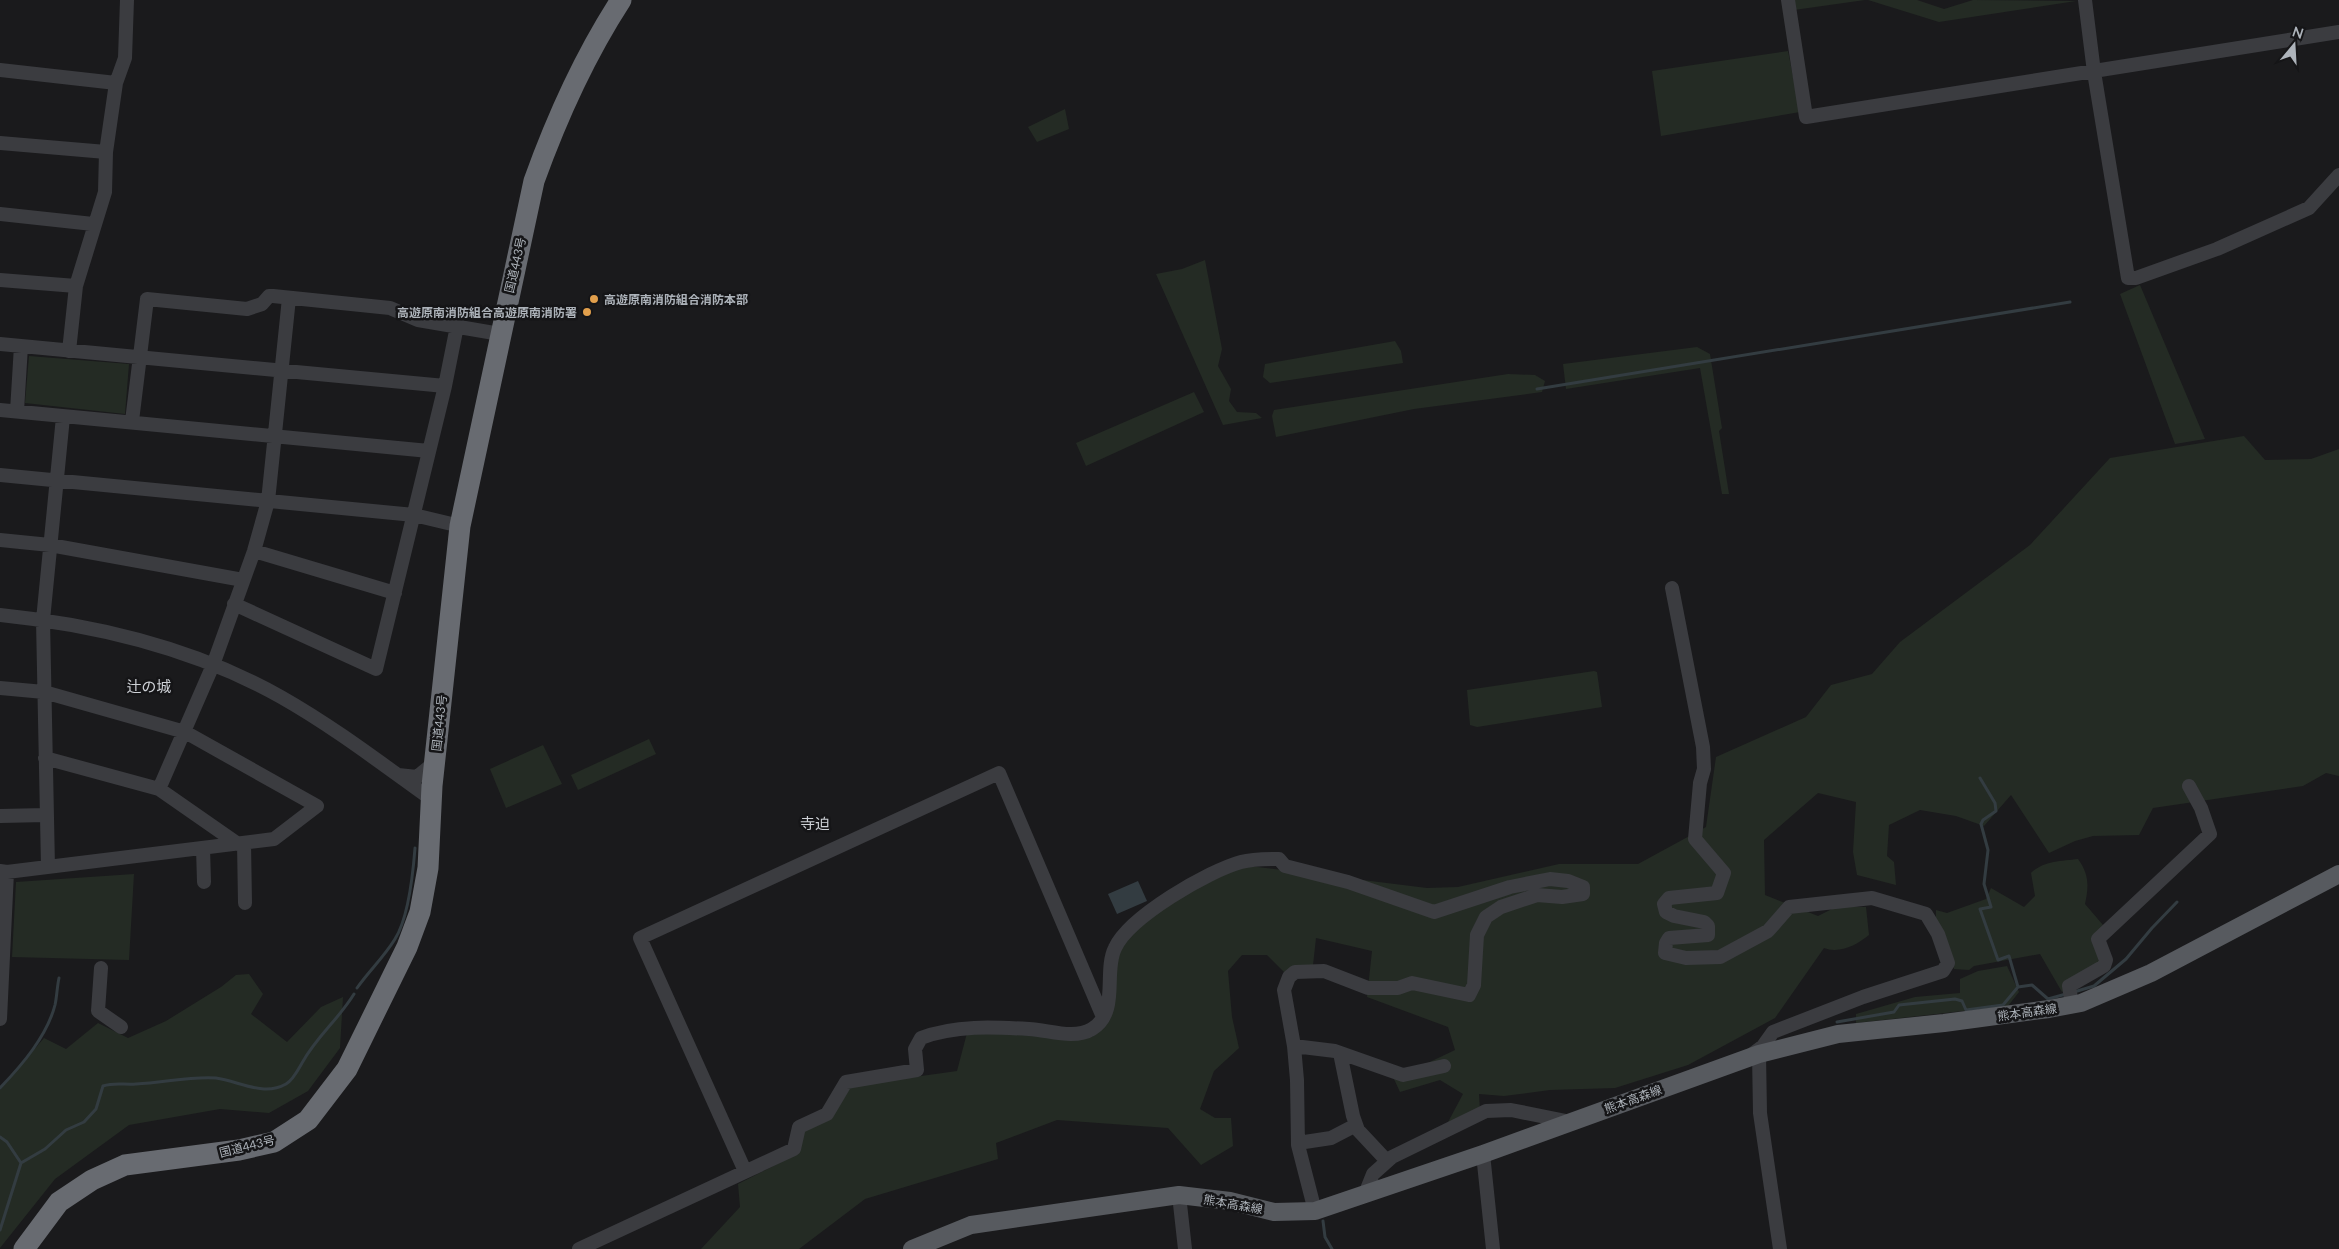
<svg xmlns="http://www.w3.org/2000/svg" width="2339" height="1249" font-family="Lato,'Noto Sans JP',sans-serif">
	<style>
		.green { fill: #242b24 }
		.water { fill: #333c41 }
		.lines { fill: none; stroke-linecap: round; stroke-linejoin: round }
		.stream { stroke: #333c41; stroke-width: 3 }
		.minor { stroke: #3b3c40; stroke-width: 14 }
		.major { stroke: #575a5f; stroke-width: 18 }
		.highway { stroke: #686b71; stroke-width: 21 }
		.poi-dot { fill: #e19f4c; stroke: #151517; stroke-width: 2 }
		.labels { text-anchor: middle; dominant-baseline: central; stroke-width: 5; stroke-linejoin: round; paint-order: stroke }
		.street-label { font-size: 12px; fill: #adb3ba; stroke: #151517 }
		.poi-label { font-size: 12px; font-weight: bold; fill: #adb3ba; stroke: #151517; text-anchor: start }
		.quarter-label { font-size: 15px; fill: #ced1d6; stroke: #151517 }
	</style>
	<rect width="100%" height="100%" fill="#1a1a1c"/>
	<!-- green -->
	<path class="green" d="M1792 0H1865L1794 10Z
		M1868 0H1917L1944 9 1973 0 2076 1 1939 22Z
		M1788 51 1800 112 1661 136 1652 71Z
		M1065 109 1069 129 1037 142 1028 127Z
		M1205 260 1222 349 1218 366 1231 389 1229 401 1237 412 1256 413 1262 418 1223 425 1156 274 1182 269Z
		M2140 285 2205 439 2175 444 2120 294Z
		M1395 341 1401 351 1403 363 1270 383 1263 377 1265 364Z
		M1697 347 1710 354 1722 428 1719 431 1729 494H1722L1700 368 1566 389 1563 364Z
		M29 356 129 364 125 414 25 403Z
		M1508 374 1535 375 1545 381 1542 392 1414 409 1276 437 1272 416 1274 410Z
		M1194 392 1204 412 1086 466 1076 443Z
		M2244 436 2265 460 2311 459 2339 449V776L2326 773 2303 786 2153 808 2139 835 2093 836 2075 841 2049 853 2011 795 1984 826 1956 816 1920 810 1889 825 1887 856 1894 862 1896 885 1857 875 1853 852 1856 802 1818 793 1764 840 1765 895 1818 916 1836 907H1866L1869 935C1857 945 1839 954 1824 948L1775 1018 1688 1065 1615 1088 1550 1090 1504 1096 1479 1094 1480 1111 1447 1124 1463 1094 1440 1080 1400 1092 1394 1079 1455 1050 1448 1027 1367 997 1372 951 1316 938 1313 965 1284 972 1267 955H1242L1228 971 1232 1017 1239 1048 1214 1071 1200 1109 1215 1118H1231L1233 1146 1201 1165 1168 1128 1057 1120 996 1143 998 1159 865 1199 799 1249H701L740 1207 738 1184 797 1154 804 1131 850 1086 957 1071 967 1033H1033L1092 1037 1110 1015 1115 966 1121 945 1142 920 1186 891 1241 865 1427 888 1458 887 1559 864H1638L1706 827 1716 757 1806 717 1831 685 1872 674 1900 642 2030 545 2110 458Z
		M1594 671 1597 672 1602 707 1477 727 1470 725 1467 690Z
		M649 739 656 754 578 790 571 775Z
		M543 745 562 784 506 808 490 769Z
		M2078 859C2089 874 2089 886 2085 904L2103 925 2099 964 2062 992 2040 954 1974 966 1969 970 1954 969 1936 919V910L1947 913 1986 899 1991 888 2024 907 2035 896 2031 873C2043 861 2062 861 2078 859Z
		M134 874 129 960 12 957 16 882Z
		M2007 966 2019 992 2008 1006 1856 1023V1014L1915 997 1960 993V979L1978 971Z
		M249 974 263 994 251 1014 287 1042 321 1007 343 997 340 1048 308 1091 269 1113 220 1109 129 1125 55 1179 0 1248V1090L44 1038 66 1049 98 1023 128 1038 166 1021 221 987 236 975Z"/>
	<!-- water -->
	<path class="water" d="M1138 881 1147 901 1117 914 1108 894Z"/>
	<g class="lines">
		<!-- stream -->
		<path class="stream" d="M1537 389 2070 302
			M1980 778 1995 803 1996 811 1983 820 1981 824 1988 850 1984 884 1991 907 1980 909 1998 960 2009 956 2018 987
			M357 988C369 971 384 957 395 939 409 917 413 874 415 848
			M2074 992 2094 986 2126 959 2152 928 2177 902
			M1837 1022 1894 1012 1899 1005 1955 999 1962 1001 1966 1010 2003 1005 2018 987 2032 985 2048 999 2066 994
			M0 1088C22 1065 47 1036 55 1005 57 996 57 987 59 978
			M0 1137 7 1142 21 1163
			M1323 1221 1325 1237 1332 1249
			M0 1230 21 1163 45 1149 66 1130 84 1122 96 1109 103 1086C115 1082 124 1085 136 1084 163 1083 190 1076 216 1078 239 1081 263 1097 286 1084 293 1080 298 1070 302 1063 317 1036 338 1020 354 994"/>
		<!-- minor -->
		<path class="minor" d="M1788 0 1806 117 2339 32
			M2085 0 2094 72 2128 278H2136L2217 249 2309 208 2339 175
			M0 70 116 83
			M0 143 106 152
			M0 214 93 224
			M0 280 76 286 105 192 106 152 116 83 125 58 127 0
			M0 344 445 386
			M69 351 76 286
			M0 410 429 451
			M17 411 21 346
			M132 421 147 299 247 309 262 304 269 296H273L390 308 418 320 500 334
			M0 475 414 515 460 526
			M0 540 50 545 243 580
			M254 551 395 593
			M1672 588 1703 747 1704 769 1700 783 1695 839 1724 873 1717 893 1669 898 1664 904 1666 912 1674 916 1704 922 1708 926V935L1669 938 1666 943 1665 953 1686 958 1720 957 1768 931 1789 907 1872 898 1926 914 1938 934 1948 963 1943 971 1863 997 1773 1032 1763 1046 1751 1055
			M234 604 376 669 445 386 457 326
			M0 615C97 625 196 649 281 697 334 727 382 764 431 799
			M0 688 44 692 185 732 317 806 274 839 7 872 0 871
			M45 758 159 789 238 844
			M398 775 417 777 435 762
			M159 789 213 665 254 551 268 501 289 298
			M0 816 46 815
			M244 843 245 903
			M203 848 204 882
			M48 867 43 620 63 417
			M101 968 98 1011 121 1027
			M2072 1005 2069 986 2104 966 2106 960 2098 939 2210 834 2201 808 2189 786
			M0 1019 7 872
			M1294 1046 1335 1051 1403 1075 1444 1066
			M1340 1053 1353 1116 1358 1130 1387 1161
			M1759 1054 1760 1113 1780 1249
			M1298 1143 1331 1138 1356 1125
			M1483 1154 1493 1249
			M745 1171 640 938 999 773 1103 1017
			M1365 1194 1373 1174 1392 1157 1486 1111 1511 1110 1571 1122
			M1179 1195 1185 1249
			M579 1249 794 1149 799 1127 827 1114 846 1082 917 1070 915 1049 921 1038C955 1025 993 1027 1029 1029 1049 1030 1074 1040 1092 1029 1120 1012 1103 972 1115 948 1129 917 1208 871 1241 862 1253 859 1266 859 1279 859L1285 866 1348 882 1434 912 1510 887 1550 879 1568 881 1583 887V894L1562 897 1537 895 1501 907 1486 917 1477 935 1474 985 1469 995 1412 983 1398 988H1368L1324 971 1295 972 1289 977 1284 990 1294 1046 1297 1080 1298 1145 1315 1211"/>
		<!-- major -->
		<path class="major" d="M912 1249 971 1225 1179 1195 1230 1201 1274 1212 1315 1211 1483 1154 1759 1054 1838 1034 1944 1023 2049 1009 2081 1003 2151 973 2339 874"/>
		<!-- highway -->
		<path class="highway" d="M24 1249 59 1202 92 1180 125 1165 239 1150 274 1142 308 1120 347 1069 407 947 420 912 428 868 432 786 460 526 534 181C557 117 584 57 621 0"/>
	</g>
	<!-- markers -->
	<g class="poi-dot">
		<circle cx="594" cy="299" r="5"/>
		<circle cx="587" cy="312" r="5"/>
	</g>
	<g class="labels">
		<!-- street labels -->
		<g class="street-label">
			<text transform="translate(515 265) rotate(-77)">国道443号</text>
			<text transform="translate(439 723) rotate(-84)">国道443号</text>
			<text transform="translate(2027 1012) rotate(-8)">熊本高森線</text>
			<text transform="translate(1633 1099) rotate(-20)">熊本高森線</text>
			<text transform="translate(247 1146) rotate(-14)">国道443号</text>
			<text transform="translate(1233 1204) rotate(10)">熊本高森線</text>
		</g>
		<!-- poi labels -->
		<g class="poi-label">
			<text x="604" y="299">高遊原南消防組合消防本部</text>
			<text x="577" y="312" text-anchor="end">高遊原南消防組合高遊原南消防署</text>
		</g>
		<!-- quarter labels -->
		<g class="quarter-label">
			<text x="149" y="686">辻の城</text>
			<text x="815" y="823">寺迫</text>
		</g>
	</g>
	<!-- north arrow -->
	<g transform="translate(2294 45) rotate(18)" stroke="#151517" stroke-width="4" paint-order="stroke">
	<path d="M0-4L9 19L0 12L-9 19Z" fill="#adb3ba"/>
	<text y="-8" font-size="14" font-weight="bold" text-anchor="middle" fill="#adb3ba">N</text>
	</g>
</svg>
